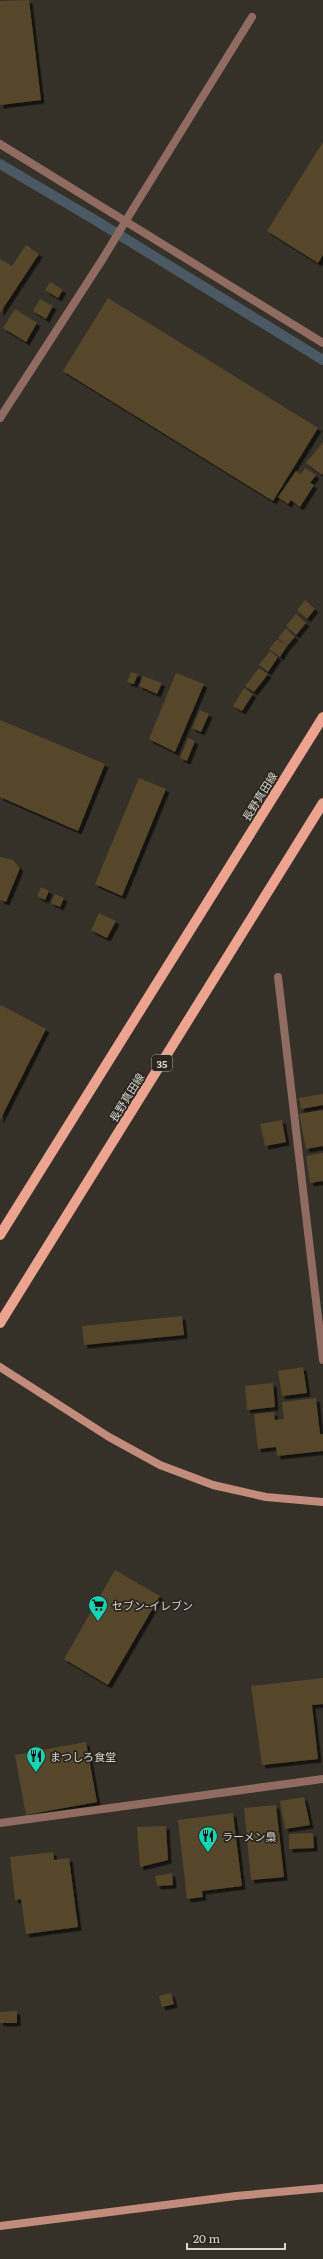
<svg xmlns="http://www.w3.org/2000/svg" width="323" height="2259" font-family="Literata,'Noto Sans JP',serif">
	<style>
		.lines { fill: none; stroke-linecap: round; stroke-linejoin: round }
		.stream { stroke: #4a5964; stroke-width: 10 }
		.building { fill: #56472b; filter: url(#shadow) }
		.lane { stroke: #8f6b62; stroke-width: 8 }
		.street { stroke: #8f6b62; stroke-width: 8 }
		.secondary { stroke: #c38b7c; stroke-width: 8 }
		.primary { stroke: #eca390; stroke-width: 10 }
		.lane-bridge { stroke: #8f6b62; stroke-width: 8 }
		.labels { text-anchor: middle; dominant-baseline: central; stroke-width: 3.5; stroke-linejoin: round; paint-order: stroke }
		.shield { fill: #2b261f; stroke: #a5a19c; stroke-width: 1 }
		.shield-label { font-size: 10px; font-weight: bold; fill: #d9d6d1 }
		.street-label { font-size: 11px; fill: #d9d6d1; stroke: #2b261f }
		.poi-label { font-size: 11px; fill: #d9d6d1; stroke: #2b261f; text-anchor: start }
	</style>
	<defs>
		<filter id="shadow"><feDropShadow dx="3.5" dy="3.5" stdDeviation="0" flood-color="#0009"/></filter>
	</defs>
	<rect width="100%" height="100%" fill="#353028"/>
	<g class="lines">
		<!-- stream -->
		<path class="stream" d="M0 164 95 220 323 360"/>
	</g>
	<!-- building -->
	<path class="building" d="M29 0 41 100 0 105V1Z
		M323 142V255L318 263 267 231Z
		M26 245 39 254 0 313V259L12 266Z
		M50 282 63 290 58 298 45 290Z
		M108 298 318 428 273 501 63 371Z
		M40 299 53 306 46 319 33 311Z
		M15 309 37 323 26 342 3 328Z
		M323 442V473L322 475 306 463Z
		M305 468 316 475 310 483 314 485 300 507 291 500 288 504 278 497 296 471 301 474Z
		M305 600 315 609 307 619 297 610Z
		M296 614 306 623 296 635 286 626Z
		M286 628 295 637 287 646 278 638Z
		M277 639 287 646 280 657 269 649Z
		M270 651 278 657 268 672 259 665Z
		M259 668 268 674 254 692 245 686Z
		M131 672 138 674 134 684 127 682Z
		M176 673 204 684 175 752 149 739Z
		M143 676 162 683 157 694 139 686Z
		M244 688 253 694 242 711 233 706Z
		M200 710 209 714 201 732 192 728Z
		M0 720 105 764 78 831 0 797Z
		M188 738 195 741 187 761 180 758Z
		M139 778 166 789 122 896 95 884Z
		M0 857 13 860 20 868 6 902 0 900Z
		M41 887 49 891 45 900 37 896Z
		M55 894 64 898 60 907 51 903Z
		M99 913 116 921 107 938 91 930Z
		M1 1005 46 1029 0 1120V1006Z
		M323 1094V1105L301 1109 299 1098Z
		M323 1110V1146L306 1149 299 1114Z
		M282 1120 286 1142 265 1146 260 1124Z
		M323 1153V1181L310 1183 306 1156Z
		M182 1316 184 1335 84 1345 82 1326Z
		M303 1367 307 1393 282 1396 278 1371Z
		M273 1383 275 1407 247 1410 245 1386Z
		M316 1398 320 1434H323V1451L277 1456 276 1447 258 1449 254 1414 274 1412 275 1420 284 1419 282 1402Z
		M115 1570 160 1596 108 1685 64 1659Z
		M323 1678V1704L312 1705 318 1759 262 1765 251 1686Z
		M86 1742 97 1802 26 1815 15 1755Z
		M304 1797 310 1825 285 1829 280 1801Z
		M276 1805 284 1877 251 1880 244 1808Z
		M233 1813 242 1886 202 1891 203 1897 187 1899 178 1820Z
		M166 1826 168 1860 140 1867 137 1827Z
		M313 1833 314 1848 289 1849V1834Z
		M53 1852 54 1860 69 1858 78 1927 26 1934 21 1899 15 1900 10 1857Z
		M172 1873 173 1885 157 1886 155 1876Z
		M171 1993 174 2004 162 2007 159 1996Z
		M17 2011V2023H0V2012Z"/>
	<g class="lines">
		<!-- lane -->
		<path class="lane" d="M133 209 252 17
			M0 418 102 260"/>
		<!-- street -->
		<path class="street" d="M0 144 323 343
			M278 977 323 1360
			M0 1823 323 1779"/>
		<!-- secondary -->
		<path class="secondary" d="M0 1367 109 1437 160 1465 213 1485 266 1497 323 1502
			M0 2226 236 2196 323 2188"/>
		<!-- primary -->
		<path class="primary" d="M0 1235 323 717
			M0 1323 323 803"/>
		<!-- lane-bridge -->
		<path class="lane-bridge" d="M102 260 133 209"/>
	</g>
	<!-- icons -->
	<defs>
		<symbol id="supermarket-pin" viewBox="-11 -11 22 30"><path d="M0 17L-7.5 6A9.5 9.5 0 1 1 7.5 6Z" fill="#12d5b4" stroke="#2b261f"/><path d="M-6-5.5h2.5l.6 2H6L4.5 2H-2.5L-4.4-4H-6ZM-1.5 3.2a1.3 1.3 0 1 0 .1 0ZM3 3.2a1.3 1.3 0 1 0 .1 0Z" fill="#111"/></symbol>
		<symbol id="restaurant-pin" viewBox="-11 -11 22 30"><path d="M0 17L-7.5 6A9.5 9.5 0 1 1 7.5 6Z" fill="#12d5b4" stroke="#2b261f"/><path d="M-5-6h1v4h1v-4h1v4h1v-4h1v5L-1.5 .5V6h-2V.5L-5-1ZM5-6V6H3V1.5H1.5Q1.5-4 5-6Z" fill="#111"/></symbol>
	</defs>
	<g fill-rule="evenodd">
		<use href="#supermarket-pin" x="87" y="1594" width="22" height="30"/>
		<use href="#restaurant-pin" x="25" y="1745" width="22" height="30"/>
		<use href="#restaurant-pin" x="197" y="1825" width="22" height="30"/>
	</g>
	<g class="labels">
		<!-- shield labels -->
		<rect class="shield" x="152" y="1055" width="20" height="16" rx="3"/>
		<g class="shield-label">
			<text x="162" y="1063">35</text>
		</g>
		<!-- street labels -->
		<g class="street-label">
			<text transform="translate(259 796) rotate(-58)">長野真田線</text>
			<text transform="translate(126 1097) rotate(-58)">長野真田線</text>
		</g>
		<!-- poi labels -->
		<g class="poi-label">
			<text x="112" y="1605">セブン-イレブン</text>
			<text x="50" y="1756">まつしろ食堂</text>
			<text x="222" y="1836">ラーメン梟</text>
		</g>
	</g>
	<!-- scale -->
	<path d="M187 2243v6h98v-6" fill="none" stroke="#d9d6d1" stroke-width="2"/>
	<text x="193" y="2243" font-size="12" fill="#d9d6d1" stroke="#2b261f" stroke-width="3" paint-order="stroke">20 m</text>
</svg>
